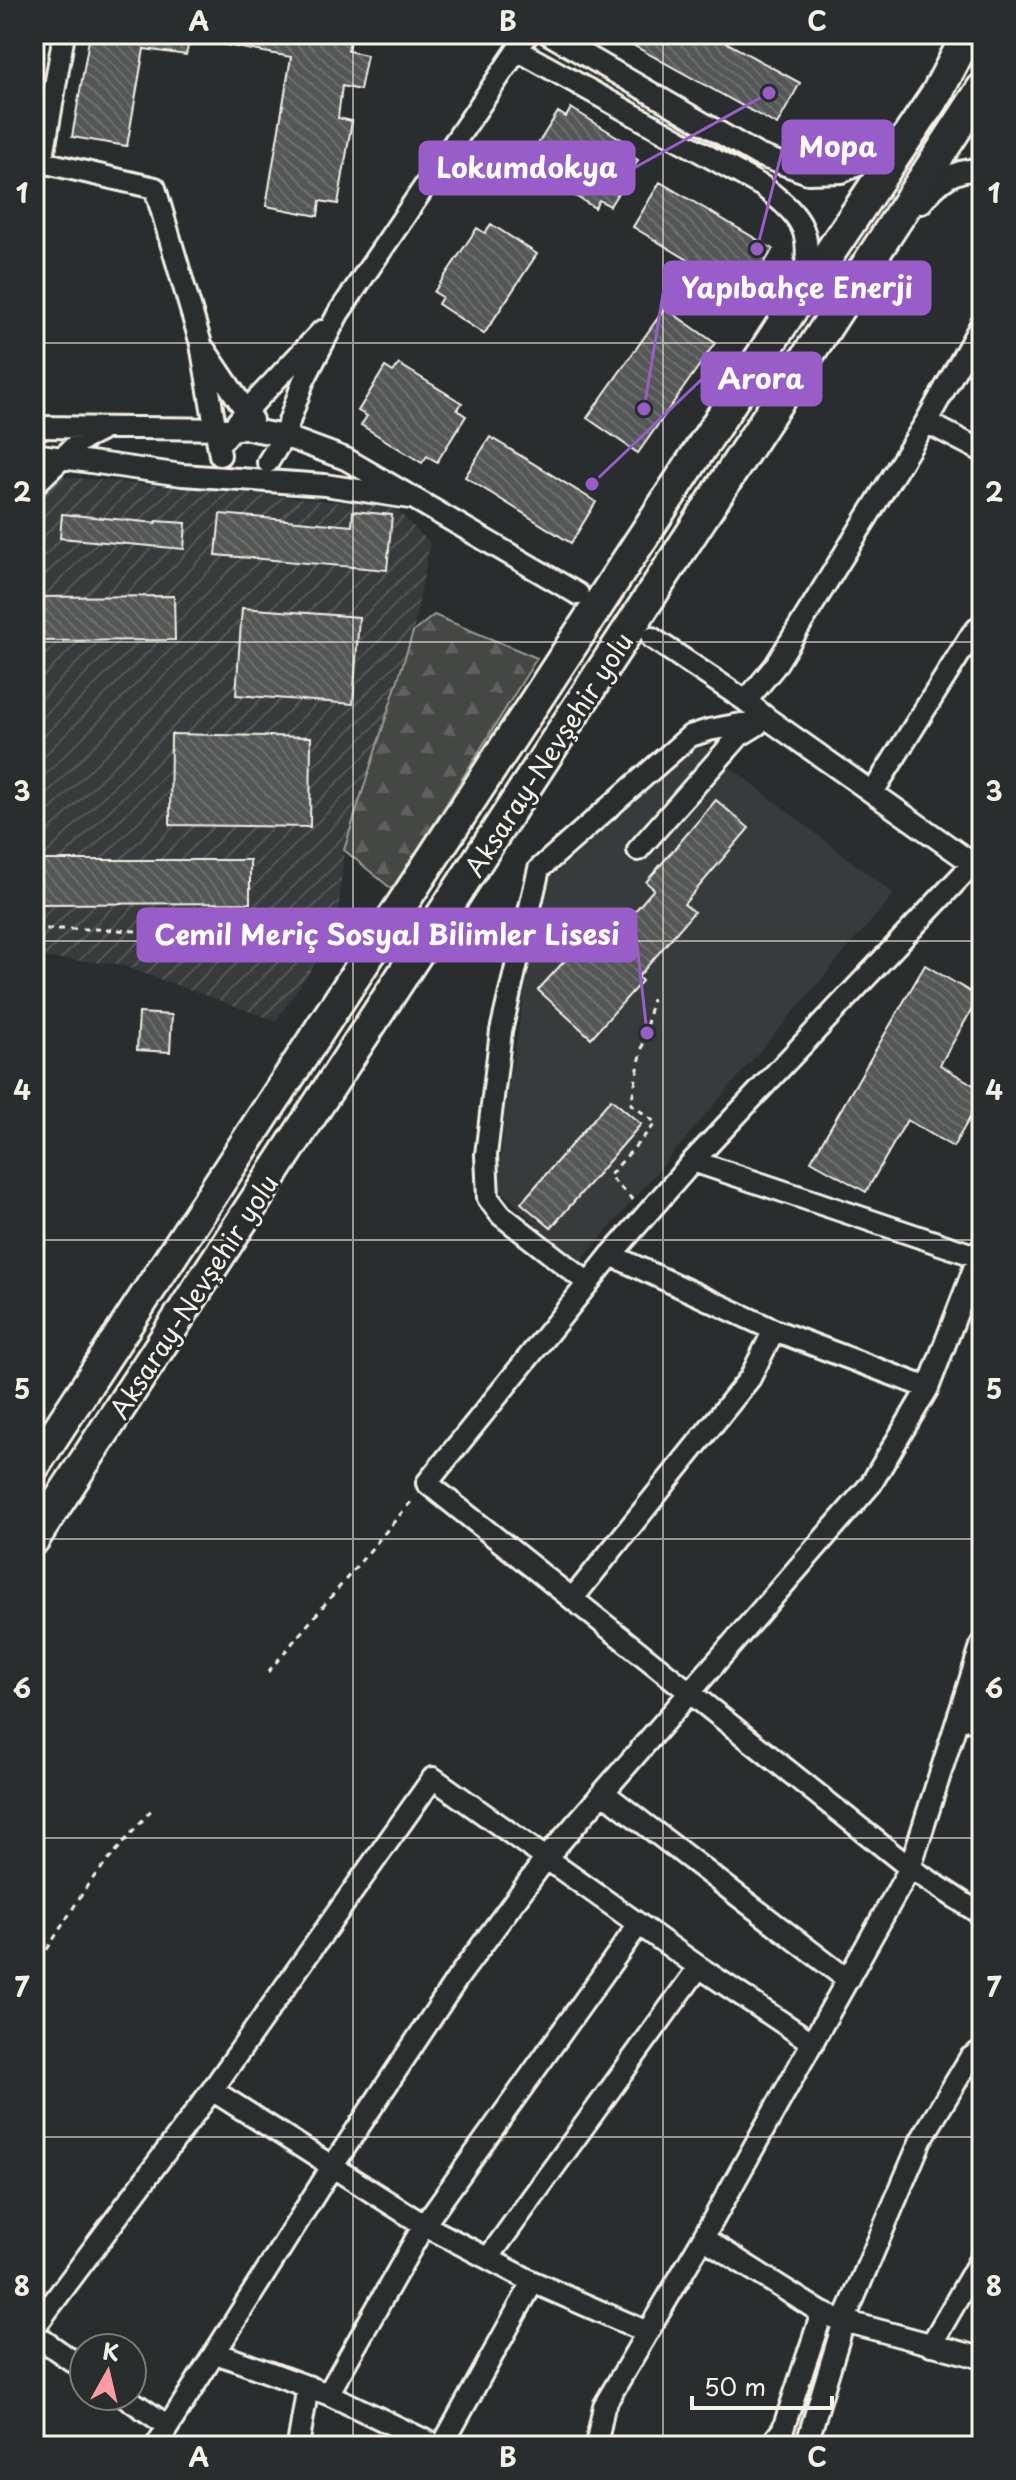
<svg xmlns="http://www.w3.org/2000/svg" width="1016" height="2480" font-family="'Playpen Sans',sans-serif">
	<style>
		.built { fill: #373a3a }
		.industrial { fill: url(#industrial-furrows) }
		.forest { fill: url(#forest-firs); stroke: #9c9c96; stroke-width: 2 }
		.building { fill: url(#building-back-hatch); stroke: #f4f1e8; stroke-width: 2 }
		.lines { fill: none; stroke-linecap: round; stroke-linejoin: round }
		.minor-casing { stroke: #f4f1e8; stroke-width: 26 }
		.highway-casing { stroke: #f4f1e8; stroke-width: 36 }
		.path { stroke: #f4f1e8; stroke-width: 3; stroke-dasharray: 6 6; stroke-linecap: butt }
		.minor { stroke: #2a2d2e; stroke-width: 20 }
		.highway { stroke: #2a2d2e; stroke-width: 30 }
		.grid { fill: none; stroke: #f4f1e8; stroke-width: 2; stroke-opacity: 0.55 }
		.labels { text-anchor: middle; dominant-baseline: central; stroke-width: 6; stroke-linejoin: round; paint-order: stroke }
		.street-label { font-size: 26px; fill: #f4f1e8; stroke: #2a2d2e }
		.leader { fill: none; stroke: #995dc9; stroke-width: 3 }
		.callout-dot { fill: #995dc9; stroke: #2a2d2e; stroke-width: 3 }
		.callout { fill: #995dc9; stroke: #995dc9; stroke-width: 3 }
		.callout-label { font-size: 28px; text-anchor: middle; font-weight: bold; fill: #fff }
		.neatline { fill: none; stroke: #f4f1e8; stroke-width: 3 }
		.grid-label { font-size: 26px; text-anchor: middle; font-weight: bold; fill: #f4f1e8 }
	</style>
	<defs>
		<pattern id="industrial-furrows" width="10" height="10" patternUnits="userSpaceOnUse" patternTransform="scale(2)"><rect width="10" height="10" fill="#373a3a"/><path d="M-1 1l2-2M0 10L10 0M9 11l2-2" fill="none" stroke="#555756"/></pattern>
		<pattern id="forest-firs" width="22" height="20" patternUnits="userSpaceOnUse" patternTransform="scale(2)"><rect width="22" height="20" fill="#444645"/><path d="M5 1l3.5 6h-7zM16 11l3.5 6h-7z" fill="#606160"/></pattern>
		<pattern id="building-back-hatch" width="6" height="6" patternUnits="userSpaceOnUse" patternTransform="scale(2)"><rect width="6" height="6" fill="#555756"/><path d="M-1 5l2 2M0 0l6 6M5-1l2 2" fill="none" stroke="#6e706e"/></pattern>
	</defs>
	<rect width="100%" height="100%" fill="#2a2d2e"/>
	<filter id="ink" filterUnits="userSpaceOnUse"><feTurbulence type="fractalNoise" baseFrequency=".0125" numOctaves="2"/><feDisplacementMap in="SourceGraphic" scale="16" xChannelSelector="R" yChannelSelector="G"/><feConvolveMatrix kernelMatrix="1 2 1 2 8 2 1 2 1" color-interpolation-filters="sRGB"/></filter>
	<g filter="url(#ink)">
		<!-- built -->
		<path class="built" d="M698 742 894 894 578 1265 498 1187 507 1093 528 973 550 878Z"/>
		<!-- industrial -->
		<path class="industrial" d="M34 474 394 507 430 543 413 632 344 850 336 933 276 1021 118 964 34 957Z"/>
		<!-- forest -->
		<path class="forest" d="M434 615 537 658 393 890 344 850 413 632Z"/>
		<!-- building -->
		<path class="building" d="M90 34H191L186 55 144 49 127 146 72 137Z
			M210 34H351L348 51 367 55 360 90 342 86 338 118 352 121 338 204 320 201 318 216 266 206 291 57 209 42Z
			M613 34H711L800 83 777 125Z
			M571 108 634 147 630 155 638 160 610 206 599 200 595 208 533 170 539 160 531 155 558 112 566 117Z
			M660 182 773 249 745 294 633 227Z
			M491 224 537 254 484 334 438 304 442 297 434 292 477 228 485 233Z
			M665 308 715 343 638 453 587 418Z
			M399 364 462 403 457 410 466 416 437 462 427 456 422 463 361 425 367 416 358 411 385 367 393 372Z
			M490 437 596 502 571 543 465 477Z
			M353 511 392 515 387 570 216 555 220 514 352 526Z
			M62 514 156 523V521L186 523 184 549 60 538Z
			M174 596 175 640 34 641V597Z
			M242 608 359 617 353 704 236 695Z
			M171 734 311 737 310 827 170 825Z
			M716 800 749 828 684 904 694 912 638 977 642 981 591 1038 538 990 589 934 604 947 654 889 646 882Z
			M34 860H250V903L34 904Z
			M925 965 979 997 940 1065 982 1090V1097L953 1147 907 1120 866 1192 811 1161Z
			M139 1013 172 1015 170 1052 137 1050Z
			M611 1099 641 1124 551 1228 521 1203Z"/>
		<g class="lines">
			<defs>
				<path id="minor" d="M64 34 42 162 155 188 201 344 220 455
					M549 34 758 155 808 173 842 172 900 145
					M517 50 762 186C807 220 812 232 803 287
					M921 203C937 183 955 167 982 170
					M205 350 252 420
					M926 422 982 451
					M34 427 239 429
					M248 429 284 436 346 459 578 594
					M225 438 246 411 322 331
					M34 454 182 475 325 485 410 498
					M268 462 284 436 303 382 338 314 528 34
					M34 485 80 441 100 431
					M652 638 746 701 768 719 982 870
					M746 701 775 666 926 422 982 323
					M873 792 972 634 982 624
					M638 850 739 736 757 725
					M982 854 693 1161 611 1255 427 1483 910 1868 982 1915
					M693 1161 982 1258
					M611 1255 774 1330 928 1388
					M588 1283 501 1215 488 1198 486 1155 501 1031 539 869 690 736 709 730 768 719
					M573 1598 750 1378 774 1330
					M959 1714 982 1726
					M604 1793 848 1980
					M212 2090 424 2225 533 2282 647 2332
					M703 2238 822 2313 844 2321 982 2358
					M489 2257 699 1967
					M34 2328 212 2090 433 1778 699 1967 813 2043
					M34 2334 84 2369
					M931 2345 982 2256
					M216 2353 328 2394 437 2446
					M328 2394 424 2225 639 1924
					M124 2396 168 2426
					M156 2446 332 2167 459 1976 547 1857 871 1484 928 1388 982 1248
					M298 2446 308 2386
					M442 2446 533 2282
					M596 2446 604 2406 703 2238 910 1868 982 1643
					M770 2446 783 2429 822 2313
					M806 2446 844 2321 921 2140 970 2058 982 2050"/>
				<path id="highway" d="M34 1466 802 294 937 93 968 34
					M34 1539 982 89"/>
			</defs>
			<!-- minor casing -->
			<use href="#minor" class="minor-casing"/>
			<!-- highway casing -->
			<use href="#highway" class="highway-casing"/>
			<!-- path -->
			<path class="path" d="M34 929H95L198 934
				M633 1200 609 1176 656 1123 631 1104 652 999
				M268 1672 414 1498
				M34 1970 89 1883 152 1809"/>
			<!-- minor -->
			<use href="#minor" class="minor"/>
			<!-- highway -->
			<use href="#highway" class="highway"/>
		</g>
	</g>
	<!-- grid -->
	<path class="grid" d="M353 34V2446M663 34V2446M34 343H982M34 642H982M34 941H982M34 1240H982M34 1539H982M34 1838H982M34 2137H982"/>
	<g class="labels">
		<!-- street labels -->
		<g class="street-label">
			<text transform="translate(548 754) rotate(-57)">Aksaray-Nevşehir yolu</text>
			<text transform="translate(193 1296) rotate(-57)">Aksaray-Nevşehir yolu</text>
		</g>
	</g>
	<!-- callouts -->
	<path class="leader" d="M757 249L783 147M769 93L634 168M644 409L664 288M592 484L702 379M647 1033L636 935"/>
	<g class="callout-dot">
		<circle cx="757" cy="249" r="8"/>
		<circle cx="769" cy="93" r="8"/>
		<circle cx="644" cy="409" r="8"/>
		<circle cx="592" cy="484" r="8"/>
		<circle cx="647" cy="1033" r="8"/>
	</g>
	<g class="callout">
		<rect x="783" y="121" width="110" height="52" rx="8"/>
		<rect x="420" y="142" width="214" height="52" rx="8"/>
		<rect x="664" y="262" width="266" height="52" rx="8"/>
		<rect x="702" y="353" width="119" height="52" rx="8"/>
		<rect x="138" y="909" width="498" height="52" rx="8"/>
	</g>
	<g class="callout-label">
		<text x="838" y="157">Mopa</text>
		<text x="527" y="178">Lokumdokya</text>
		<text x="797" y="298">Yapıbahçe Enerji</text>
		<text x="761" y="389">Arora</text>
		<text x="387" y="945">Cemil Meriç Sosyal Bilimler Lisesi</text>
	</g>
	<!-- margin -->
	<rect width="1016" height="2480" fill="none" stroke="#2a2d2e" stroke-width="88"/>
	<!-- north arrow -->
	<g transform="translate(108 2372) rotate(8)"><circle r="38" fill="#2a2d2e" stroke="#7b7b78" stroke-width="2"/>
	<path d="M0-6L14 30L0 20L-14 30Z" fill="#ff9aa2"/>
	<text y="-12" font-size="22" font-weight="bold" text-anchor="middle" fill="#f4f1e8">K</text>
	</g>
	<!-- scale -->
	<path d="M692 2396v12h140v-12" fill="none" stroke="#f4f1e8" stroke-width="4"/>
	<text x="704" y="2396" font-size="24" fill="#f4f1e8" stroke="#2a2d2e" stroke-width="6" paint-order="stroke">50 m</text>
	<rect x="44" y="44" width="928" height="2392" class="neatline"/>
	<g class="grid-label">
		<text x="199" y="31">A</text>
		<text x="508" y="31">B</text>
		<text x="817" y="31">C</text>
		<text x="22" y="203">1</text>
		<text x="994" y="203">1</text>
		<text x="22" y="502">2</text>
		<text x="994" y="502">2</text>
		<text x="22" y="801">3</text>
		<text x="994" y="801">3</text>
		<text x="22" y="1100">4</text>
		<text x="994" y="1100">4</text>
		<text x="22" y="1399">5</text>
		<text x="994" y="1399">5</text>
		<text x="22" y="1698">6</text>
		<text x="994" y="1698">6</text>
		<text x="22" y="1997">7</text>
		<text x="994" y="1997">7</text>
		<text x="22" y="2296">8</text>
		<text x="994" y="2296">8</text>
		<text x="199" y="2467">A</text>
		<text x="508" y="2467">B</text>
		<text x="817" y="2467">C</text>
	</g>
</svg>
